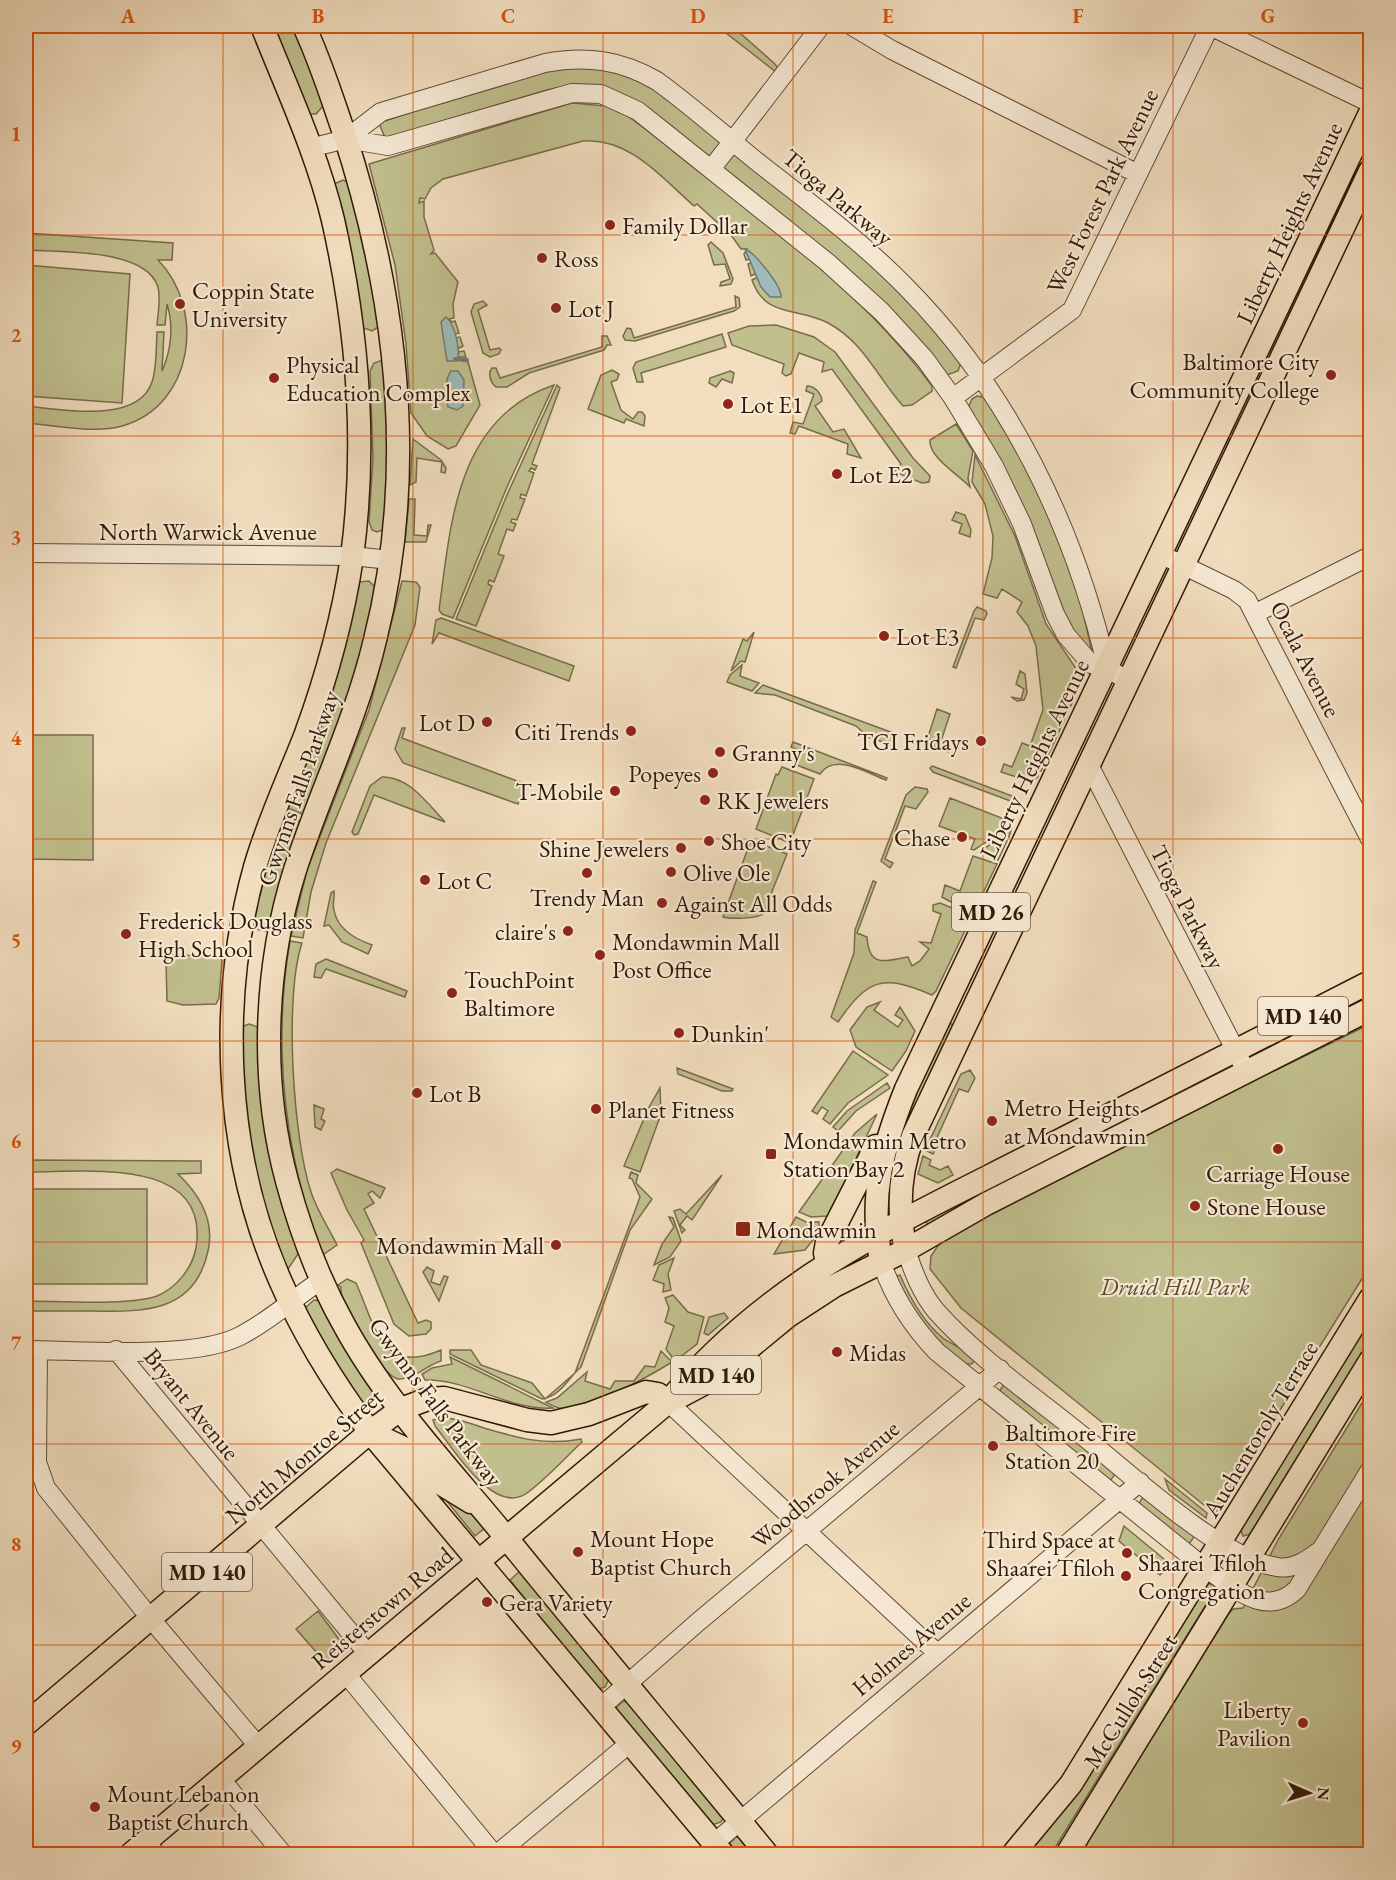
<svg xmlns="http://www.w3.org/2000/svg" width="1396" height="1880" font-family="'EB Garamond',serif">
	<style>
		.green { fill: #c1bf8e; stroke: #786c4a; stroke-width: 1.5 }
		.water { fill: #9dbbb8; stroke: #717a71; stroke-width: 1.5 }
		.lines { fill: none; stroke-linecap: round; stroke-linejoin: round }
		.stream { stroke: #717a71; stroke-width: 4 }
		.minor-casing { stroke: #604a35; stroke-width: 20 }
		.major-casing { stroke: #301907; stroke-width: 25 }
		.minor { stroke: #f7ead5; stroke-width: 18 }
		.major { stroke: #f2debf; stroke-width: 22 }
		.grid { fill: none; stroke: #d6530c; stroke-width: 1.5; stroke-opacity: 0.55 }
		.poi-dot { fill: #8f2418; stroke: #f7ead5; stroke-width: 2 }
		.labels { text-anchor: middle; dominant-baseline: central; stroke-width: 4.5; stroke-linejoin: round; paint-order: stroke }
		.shield { fill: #f7ead5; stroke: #6c5845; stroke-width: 1.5 }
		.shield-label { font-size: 22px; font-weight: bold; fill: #301907 }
		.street-label { font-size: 24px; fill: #301907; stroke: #f7ead5 }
		.poi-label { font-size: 24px; fill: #301907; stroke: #f7ead5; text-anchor: start }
		.park-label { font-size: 24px; font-style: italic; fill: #5c4b30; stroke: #f7ead5 }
		.neatline { fill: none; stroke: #d6530c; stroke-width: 2 }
		.grid-label { font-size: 20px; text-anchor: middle; font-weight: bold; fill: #d6530c }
	</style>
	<rect width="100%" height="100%" fill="#f2debf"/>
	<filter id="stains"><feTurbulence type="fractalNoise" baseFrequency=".00333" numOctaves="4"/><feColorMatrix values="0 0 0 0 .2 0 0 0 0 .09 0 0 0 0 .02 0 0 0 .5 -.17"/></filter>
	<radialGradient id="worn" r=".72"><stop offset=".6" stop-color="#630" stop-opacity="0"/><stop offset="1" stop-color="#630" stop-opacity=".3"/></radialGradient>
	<!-- green -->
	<path class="green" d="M268 26H294L323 98V106L316 114H306Z
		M717 26H732L775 64 778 68 776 72Z
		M584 65 641 79 721 142 709 157C657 115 619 72 547 90L385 138 379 123 527 72Z
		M572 103 606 106 626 115C652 133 676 154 702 174 785 237 869 301 932 386V391L912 405 903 406C877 377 864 342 828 323 797 307 765 318 752 280L758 277 755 274 751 276 748 264 752 263 750 259 746 260 744 254 747 249H741L731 235 697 204 694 206C661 177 630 138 583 141L443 179 431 188 425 199 420 198 419 203 424 201V217L434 250 431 254 435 253 458 282 453 304 454 318 449 319 452 322 455 321 459 333 455 334V338L460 337 463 346 457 349 458 352 464 351 466 357H459L458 360 468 362 480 405 456 446 448 449 427 436 411 413 406 344 395 265 369 164Z
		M732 151 838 233 919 309 961 363 958 371 947 375 723 168Z
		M343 180 353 184 380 326 372 331 361 327 334 184Z
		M26 233 173 243 172 260H158C206 309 194 406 122 426 93 434 55 425 26 423V406C59 409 138 425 152 382 157 367 156 347 157 332H164L162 371C171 351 174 326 167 304L165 325H157C158 313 161 299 158 287 146 248 58 252 26 250Z
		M711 242 723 253 733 279 731 284 720 286 721 282 730 279 725 264 714 265 708 245Z
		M26 265 130 274 122 403 26 396Z
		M735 296 739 298 740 307 734 311 635 341 625 340 623 336 627 328 631 329 634 338 736 307Z
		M483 301 487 305 478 310 490 350 499 348 501 350 499 354 490 357 483 353 471 312 474 304Z
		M776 325 814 337 835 352 913 458 930 476 929 482 922 483 895 472 901 464 832 369 822 372 824 362 799 353 791 374 786 376 782 373 784 364 732 345 728 333 749 326Z
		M722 334 726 347 641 373 643 382H637L633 368 636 362Z
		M602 336H607L611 345H607L604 350 529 373 507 387H496C491 383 487 374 492 368H496L500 378 510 375 602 347Z
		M380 361H383L390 468 383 530 377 532 372 530 369 522 373 457 370 371 374 363Z
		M612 370 619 374 617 380 611 382 621 410 633 419 638 412H642L645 416 644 426 626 419 624 423 588 409 601 375Z
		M730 371 734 373 732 383 722 379 716 387 709 383 710 378Z
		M554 385 507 487 453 618 442 614 439 610C451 523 456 418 554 385Z
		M557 385 560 388 532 464 537 466 535 470 531 468 529 471 534 473 526 496 521 494 520 498 525 499 517 520 512 519 511 522 516 524 513 531 507 529 498 554 504 556 494 582 489 580 488 584 492 586 476 626 456 619 507 495Z
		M807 386C815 386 821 393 822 401L815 406 833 432 844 429 861 458 847 454 848 444 799 426 795 434 790 433 793 422 803 424 814 394 806 391Z
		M977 396 987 398 1043 496 1081 603 1092 652 1076 640 968 408 972 399Z
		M956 424 973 451 968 478 970 487C958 474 929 458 930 440Z
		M413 439 441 460 446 468 445 473 441 472 442 462 417 458 416 482 410 485Z
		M975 455 1015 536 1046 624 1083 679 1041 771H1038V777L1032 782 1001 772 1004 764 1012 767 1022 743 1030 746 1043 710 1036 646 1028 626 1017 612 1022 602 1002 589 997 598 983 594 992 558 993 536 985 504 972 482Z
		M409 499H415L414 535 427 536 428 525H431L426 542H405Z
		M956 512 965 515 971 530 970 537 959 533 962 524 952 520Z
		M369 581 377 589 364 655 307 816 283 806 359 582Z
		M402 581 416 582 420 587 415 625 326 843 311 892 303 938 291 936 307 870 369 710Z
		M977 607 986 611 987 614 984 620 975 618 956 668 953 667 974 611Z
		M441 618 574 666 569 681 439 633 432 644 436 620Z
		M754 632 745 662 741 661 731 671 743 639 747 641Z
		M742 665 740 676 759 683 752 691 727 682 730 675Z
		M1020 671 1025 674 1027 693 1024 700 1017 701 1011 697 1021 699 1024 689 1016 684Z
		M763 685 896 734 892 745 868 737 856 726 775 695 755 693Z
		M937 709 950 714 939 747 949 752 934 746 928 737Z
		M402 728H405L402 738 525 784 518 804 403 763 395 749Z
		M26 735H93V860L26 859Z
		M793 742 887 778 886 780C867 773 835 752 820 774L794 764 799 750 791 747Z
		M932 766 1015 797 1017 801 1013 802 933 772 930 768Z
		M782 767 814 779 790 843 756 829 776 774 778 775Z
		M382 777C409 776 428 804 445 822L374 795 358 834 354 835 352 832 370 786Z
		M915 787 927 789 928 792 916 809 905 806 885 859 893 863 890 868 881 861 906 795Z
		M950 798 1007 820 1012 827 1009 837 1000 833 974 850 971 849 975 839 939 826Z
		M280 813 304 823 273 932 248 928Z
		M1000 838 1007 841 998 860 979 852Z
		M751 840 787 854 763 914C757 919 730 919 723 917Z
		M973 856 997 864 936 991 932 995C884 974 868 978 838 1022L831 1017 854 953 855 930 873 881 876 882 857 933 867 937C869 968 884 961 908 957L912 966 920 961 929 949 920 942 931 943 941 914 933 911V905L940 903 952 908 953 903 942 897 945 885 960 891Z
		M334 891C335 897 332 903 334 910 337 929 355 939 372 945L368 954 342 942 329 925 324 926 331 893Z
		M290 941 302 943C284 996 293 1138 311 1192 317 1211 329 1228 337 1245L324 1254C313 1242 310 1218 305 1203 281 1116 275 1030 290 941Z
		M173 955 220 956 222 961 219 998 216 1004 183 1005 167 1001 166 961 169 956Z
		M326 959 407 991 405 997 326 969 321 978 314 977 316 964Z
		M880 1002 874 1010 898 1027 903 1020 895 1015 900 1007 915 1031 906 1051 892 1071 856 1047 850 1030 867 1007Z
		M948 1023 954 1025 893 1164 889 1204 883 1207 890 1151Z
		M249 1024 258 1027 299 1245 298 1254 288 1269 282 1270 245 1131 241 1027Z
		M1370 1024V1266L1215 1514 961 1308 930 1269 931 1256 942 1240 1270 1066 1274 1071Z
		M853 1051 888 1075 848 1103 830 1124 823 1119 828 1111 822 1107 817 1114 812 1111Z
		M1232 1064V1067L927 1225 926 1219Z
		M677 1068 733 1089 732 1091H722L678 1074Z
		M970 1070 975 1078 968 1092 959 1089 935 1142 938 1144 933 1154 925 1150 961 1074Z
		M887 1083 890 1088 856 1111 838 1131 833 1127 847 1111Z
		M660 1088 661 1114 640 1172 624 1166 648 1109Z
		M314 1105 324 1109 321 1119 325 1121 321 1130 315 1127Z
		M877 1114 829 1216 811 1217 799 1212 855 1133Z
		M923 1156 931 1160 929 1165 940 1170 948 1166 953 1175 938 1183 918 1174Z
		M26 1160 201 1161V1173L178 1174C200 1195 215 1220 208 1251 195 1312 145 1312 95 1311 72 1311 49 1311 26 1311V1301C58 1301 129 1306 157 1296 176 1288 192 1269 196 1248 211 1154 82 1173 26 1172Z
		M337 1169 385 1188 380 1198 372 1191 368 1194 374 1203 364 1209 418 1323 426 1320 431 1322V1329L426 1334 409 1336 394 1324 361 1243 364 1240 347 1210 331 1173Z
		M631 1172 638 1175 636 1183 652 1199 630 1230 581 1367C568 1378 561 1396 542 1399L450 1354V1350H471L481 1365 532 1383 545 1399 575 1373 640 1197 632 1179 629 1178Z
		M722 1175 692 1220 687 1216 680 1225 685 1230 682 1233 674 1211 680 1209 686 1214Z
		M26 1189H147V1284H26Z
		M669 1217 673 1218 681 1241 670 1257 654 1265 662 1244 674 1227Z
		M796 1217 806 1222H819V1227L814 1234 816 1236 805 1250 774 1254Z
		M674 1258 668 1274 671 1290 663 1292 664 1284 653 1280 659 1265Z
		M427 1267 434 1271 431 1282 440 1285 444 1276 448 1277 439 1301 423 1272Z
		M900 1275C910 1298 923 1322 943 1338 955 1347 966 1348 975 1359L972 1364H963L925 1329 894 1277Z
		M347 1279 356 1283C375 1324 380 1377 441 1350V1361C427 1365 413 1380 398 1379 383 1378 338 1302 341 1287L338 1285Z
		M673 1295 688 1312 704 1317 697 1344 675 1361 666 1349 674 1326 665 1322 669 1308 665 1298Z
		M314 1300 320 1301 378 1397 371 1406H361L304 1309Z
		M724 1313 728 1318 708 1335 704 1333 709 1317Z
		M1370 1318V1340L1250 1534 1243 1536 1240 1528Z
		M661 1351 672 1362C648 1377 587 1411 559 1408 555 1407 550 1404 546 1402L557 1398 587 1372 585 1381 610 1389 615 1381H634L645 1366 655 1367Z
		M450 1357 553 1408C509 1411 469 1379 425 1380L422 1374 432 1368 452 1364Z
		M1004 1384 1116 1473 1110 1481 999 1392Z
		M1370 1390V1854H1080L1228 1615 1233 1609 1243 1608 1278 1540Z
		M439 1418C455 1417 469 1423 484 1428 518 1438 546 1446 581 1439L582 1442C564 1459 547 1478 527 1493 494 1517 453 1448 435 1426L433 1420Z
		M1165 1479 1207 1513 1206 1518 1169 1490Z
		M442 1495 464 1507 485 1528 475 1536Z
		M1143 1497 1195 1535 1188 1546 1138 1505Z
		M1124 1526 1170 1564 1160 1575 1119 1541Z
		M520 1571 606 1677 608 1681 605 1687 598 1689 510 1580Z
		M1206 1583 1214 1585V1592L1051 1854H1024Z
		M318 1611 344 1646 325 1662 296 1629Z
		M623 1701 627 1702 723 1818 721 1822 712 1825 615 1709Z
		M737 1836 753 1854H735L729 1844Z"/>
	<!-- water -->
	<path class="water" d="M745 249C754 252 782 286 781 297H770L761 287Z
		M446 317C455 324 461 351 457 361H447L441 322Z
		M451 371H458L464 380 463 406 457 410 448 407C445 396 444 381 451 371Z"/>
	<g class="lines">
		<!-- stream -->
		<path class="stream" d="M455 359 467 360"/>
		<defs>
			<path id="minor" d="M852 26 892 50 1138 174
				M1210 26 1370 103
				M346 139 388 146 572 93 601 94 638 111 827 262 882 312 925 359 953 398 994 466 1022 524 1055 614 1066 635 1091 664 1107 668 1128 681
				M310 148 346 139 381 112 545 63C586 55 621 60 657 81 693 107 725 136 760 164 810 203 861 241 906 287 1009 391 1074 526 1107 668
				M712 168 821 26
				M953 398 1072 310 1210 26
				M26 553 352 556 390 560
				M1162 555 1234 590 1247 600 1370 839
				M1256 613 1370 556
				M1089 765 1246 1071
				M906 1250C913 1271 921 1293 936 1311 977 1357 1031 1394 1078 1432 1126 1470 1219 1558 1277 1567 1292 1570 1306 1561 1318 1552
				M881 1261C893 1297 911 1325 937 1352L1205 1568C1233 1586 1265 1620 1297 1589L1370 1470
				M26 1350C80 1350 194 1360 240 1336 270 1321 295 1297 323 1279
				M38 1350 37 1462 46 1488 151 1619 259 1747
				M116 1350 369 1655
				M668 1402 937 1653
				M346 1674 494 1854
				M601 1707 698 1622 1000 1369
				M221 1779 283 1854
				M146 1842 156 1854
				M713 1844 1140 1482
				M497 1854 630 1743"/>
			<path id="major" d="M262 26C287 89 317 153 333 220 358 331 367 444 352 557 343 618 326 679 305 736 288 779 268 822 255 867 218 1000 224 1153 280 1280 303 1334 335 1385 370 1432L723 1854
				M304 26C320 60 331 95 343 130 397 295 418 470 375 640 356 720 320 793 295 870 264 968 260 1082 287 1181 300 1229 319 1280 343 1323 386 1403 452 1471 509 1541 594 1646 682 1750 767 1854
				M906 1250C897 1211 899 1174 913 1136L1370 171
				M881 1261C869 1196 882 1149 906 1089L1370 113
				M827 1262 825 1253 827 1242 876 1146
				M677 1398 709 1381 788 1316 834 1286 906 1250 986 1204 1370 1009
				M374 1434 408 1450 440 1483 471 1502
				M26 1724 370 1432 401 1409 428 1399 444 1398 527 1420 551 1423 589 1414 646 1392 658 1394 668 1402
				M131 1854 668 1402C771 1278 896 1224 1035 1153 1147 1095 1259 1039 1370 982
				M1013 1854 1071 1784 1370 1299
				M1067 1854 1370 1361"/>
		</defs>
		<!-- minor casing -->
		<use href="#minor" class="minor-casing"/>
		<!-- major casing -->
		<use href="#major" class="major-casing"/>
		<!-- minor -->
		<use href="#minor" class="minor"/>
		<!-- major -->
		<use href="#major" class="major"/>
	</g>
	<!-- grid -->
	<path class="grid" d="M223 26V1854M413 26V1854M603 26V1854M793 26V1854M983 26V1854M1173 26V1854M26 235H1370M26 436H1370M26 638H1370M26 839H1370M26 1041H1370M26 1242H1370M26 1444H1370M26 1645H1370"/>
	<!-- markers -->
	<g class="poi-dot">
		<circle cx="610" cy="225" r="6"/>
		<circle cx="542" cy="258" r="6"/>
		<circle cx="180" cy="304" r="6"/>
		<circle cx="556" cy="308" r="6"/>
		<circle cx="1331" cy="375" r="6"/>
		<circle cx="274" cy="378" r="6"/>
		<circle cx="728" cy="404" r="6"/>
		<circle cx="837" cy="474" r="6"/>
		<circle cx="884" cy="636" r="6"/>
		<circle cx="487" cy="722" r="6"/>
		<circle cx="631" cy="731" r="6"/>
		<circle cx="981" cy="741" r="6"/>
		<circle cx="720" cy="752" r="6"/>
		<circle cx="713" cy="773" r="6"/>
		<circle cx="615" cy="791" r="6"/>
		<circle cx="705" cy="800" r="6"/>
		<circle cx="962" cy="837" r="6"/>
		<circle cx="709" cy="841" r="6"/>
		<circle cx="681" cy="848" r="6"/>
		<circle cx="671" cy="872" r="6"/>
		<circle cx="587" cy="873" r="6"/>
		<circle cx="425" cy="880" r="6"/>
		<circle cx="662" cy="903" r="6"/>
		<circle cx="568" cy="931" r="6"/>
		<circle cx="126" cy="934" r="6"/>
		<circle cx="600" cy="955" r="6"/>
		<circle cx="452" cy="993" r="6"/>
		<circle cx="679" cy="1033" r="6"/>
		<circle cx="417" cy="1093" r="6"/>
		<circle cx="596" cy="1109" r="6"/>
		<circle cx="992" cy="1121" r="6"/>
		<circle cx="1278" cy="1149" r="6"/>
		<rect x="765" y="1148" width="12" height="12" rx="3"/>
		<circle cx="1195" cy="1206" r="6"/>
		<rect x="735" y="1221" width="16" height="16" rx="3"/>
		<circle cx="556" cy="1245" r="6"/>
		<circle cx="837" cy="1352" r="6"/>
		<circle cx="993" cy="1446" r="6"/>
		<circle cx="578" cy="1552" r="6"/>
		<circle cx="1127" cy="1553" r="6"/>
		<circle cx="1126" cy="1576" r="6"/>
		<circle cx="487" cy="1602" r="6"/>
		<circle cx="1303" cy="1723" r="6"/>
		<circle cx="95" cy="1807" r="6"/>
	</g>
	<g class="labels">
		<!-- shield labels -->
		<g class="shield">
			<rect x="952" y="893" width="78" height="38" rx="4.5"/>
			<rect x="1258" y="997" width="90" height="38" rx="4.5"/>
			<rect x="671" y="1356" width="90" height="38" rx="4.5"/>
			<rect x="162" y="1553" width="90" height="38" rx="4.5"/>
		</g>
		<g class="shield-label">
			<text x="991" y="912">MD 26</text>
			<text x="1303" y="1016">MD 140</text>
			<text x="716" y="1375">MD 140</text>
			<text x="207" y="1572">MD 140</text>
		</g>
		<!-- street labels -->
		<g class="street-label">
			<text transform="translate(1102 191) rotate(-64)">West Forest Park Avenue</text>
			<text transform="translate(838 197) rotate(40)">Tioga Parkway</text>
			<text transform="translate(1289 223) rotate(-65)">Liberty Heights Avenue</text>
			<text x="208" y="531">North Warwick Avenue</text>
			<text transform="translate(1306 659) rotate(63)">Ocala Avenue</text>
			<text transform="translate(1034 759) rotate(-64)">Liberty Heights Avenue</text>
			<text transform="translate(298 788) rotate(-71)">Gwynns Falls Parkway</text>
			<text transform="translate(1188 907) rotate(63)">Tioga Parkway</text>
			<text transform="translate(436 1402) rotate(53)">Gwynns Falls Parkway</text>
			<text transform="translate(192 1404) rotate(51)">Bryant Avenue</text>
			<text transform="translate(1260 1429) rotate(-59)">Auchentoroly Terrace</text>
			<text transform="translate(304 1456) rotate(-40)">North Monroe Street</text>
			<text transform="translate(825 1484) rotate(-40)">Woodbrook Avenue</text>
			<text transform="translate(382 1608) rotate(-40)">Reisterstown Road</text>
			<text transform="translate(911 1644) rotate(-40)">Holmes Avenue</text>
			<text transform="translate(1130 1701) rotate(-58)">McCulloh Street</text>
		</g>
		<!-- poi labels -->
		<g class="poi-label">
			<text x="622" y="225">Family Dollar</text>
			<text x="554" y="258">Ross</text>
			<text x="192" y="290">Coppin State<tspan x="192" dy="28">University</tspan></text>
			<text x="568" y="308">Lot J</text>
			<text x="1319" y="361" text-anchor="end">Baltimore City<tspan x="1319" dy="28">Community College</tspan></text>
			<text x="286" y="364">Physical<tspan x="286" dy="28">Education Complex</tspan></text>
			<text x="740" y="404">Lot E1</text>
			<text x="849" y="474">Lot E2</text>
			<text x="896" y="636">Lot E3</text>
			<text x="475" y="722" text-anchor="end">Lot D</text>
			<text x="619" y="731" text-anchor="end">Citi Trends</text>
			<text x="969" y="741" text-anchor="end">TGI Fridays</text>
			<text x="732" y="752">Granny's</text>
			<text x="701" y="773" text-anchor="end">Popeyes</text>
			<text x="603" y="791" text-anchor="end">T-Mobile</text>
			<text x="717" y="800">RK Jewelers</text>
			<text x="950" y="837" text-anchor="end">Chase</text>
			<text x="721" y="841">Shoe City</text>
			<text x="669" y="848" text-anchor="end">Shine Jewelers</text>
			<text x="683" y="872">Olive Ole</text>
			<text x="437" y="880">Lot C</text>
			<text x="587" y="897" text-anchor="middle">Trendy Man</text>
			<text x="674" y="903">Against All Odds</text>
			<text x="138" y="920">Frederick Douglass<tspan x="138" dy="28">High School</tspan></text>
			<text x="556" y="931" text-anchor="end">claire's</text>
			<text x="612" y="941">Mondawmin Mall<tspan x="612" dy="28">Post Office</tspan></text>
			<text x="464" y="979">TouchPoint<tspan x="464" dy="28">Baltimore</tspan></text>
			<text x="691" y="1033">Dunkin'</text>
			<text x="429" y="1093">Lot B</text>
			<text x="1004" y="1107">Metro Heights<tspan x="1004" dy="28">at Mondawmin</tspan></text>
			<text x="608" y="1109">Planet Fitness</text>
			<text x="783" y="1140">Mondawmin Metro<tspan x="783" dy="28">Station Bay 2</tspan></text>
			<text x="1278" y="1173" text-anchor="middle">Carriage House</text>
			<text x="1207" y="1206">Stone House</text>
			<text x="756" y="1229">Mondawmin</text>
			<text x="544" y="1245" text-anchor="end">Mondawmin Mall</text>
			<text x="849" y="1352">Midas</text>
			<text x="1005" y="1432">Baltimore Fire<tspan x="1005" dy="28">Station 20</tspan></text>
			<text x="590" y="1538">Mount Hope<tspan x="590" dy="28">Baptist Church</tspan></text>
			<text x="1115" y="1539" text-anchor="end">Third Space at<tspan x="1115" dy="28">Shaarei Tfiloh</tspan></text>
			<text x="1138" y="1562">Shaarei Tfiloh<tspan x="1138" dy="28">Congregation</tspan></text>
			<text x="499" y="1602">Gera Variety</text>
			<text x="1291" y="1709" text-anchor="end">Liberty<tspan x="1291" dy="28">Pavilion</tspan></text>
			<text x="107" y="1793">Mount Lebanon<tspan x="107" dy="28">Baptist Church</tspan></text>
		</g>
		<!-- park labels -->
		<g class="park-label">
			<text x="1175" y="1286">Druid Hill Park</text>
		</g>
	</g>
	<!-- margin -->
	<rect width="1396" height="1880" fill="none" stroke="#f2debf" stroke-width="66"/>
	<!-- north arrow -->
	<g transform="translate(1309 1793) rotate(93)" stroke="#f7ead5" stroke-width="4.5" paint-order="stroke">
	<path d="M0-4.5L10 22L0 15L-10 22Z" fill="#301907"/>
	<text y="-9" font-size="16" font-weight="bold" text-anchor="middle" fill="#301907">N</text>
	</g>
	<rect x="33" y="33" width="1330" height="1814" class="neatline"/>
	<g class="grid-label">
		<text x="128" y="23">A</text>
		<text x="318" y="23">B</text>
		<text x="508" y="23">C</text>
		<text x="698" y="23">D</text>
		<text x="888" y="23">E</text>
		<text x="1078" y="23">F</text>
		<text x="1268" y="23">G</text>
		<text x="16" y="141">1</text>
		<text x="16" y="342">2</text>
		<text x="16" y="544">3</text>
		<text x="16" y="745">4</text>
		<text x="16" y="947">5</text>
		<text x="16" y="1148">6</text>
		<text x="16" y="1350">7</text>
		<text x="16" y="1551">8</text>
		<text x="16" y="1753">9</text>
	</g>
	<rect width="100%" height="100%" filter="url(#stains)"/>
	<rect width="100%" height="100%" fill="url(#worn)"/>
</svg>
